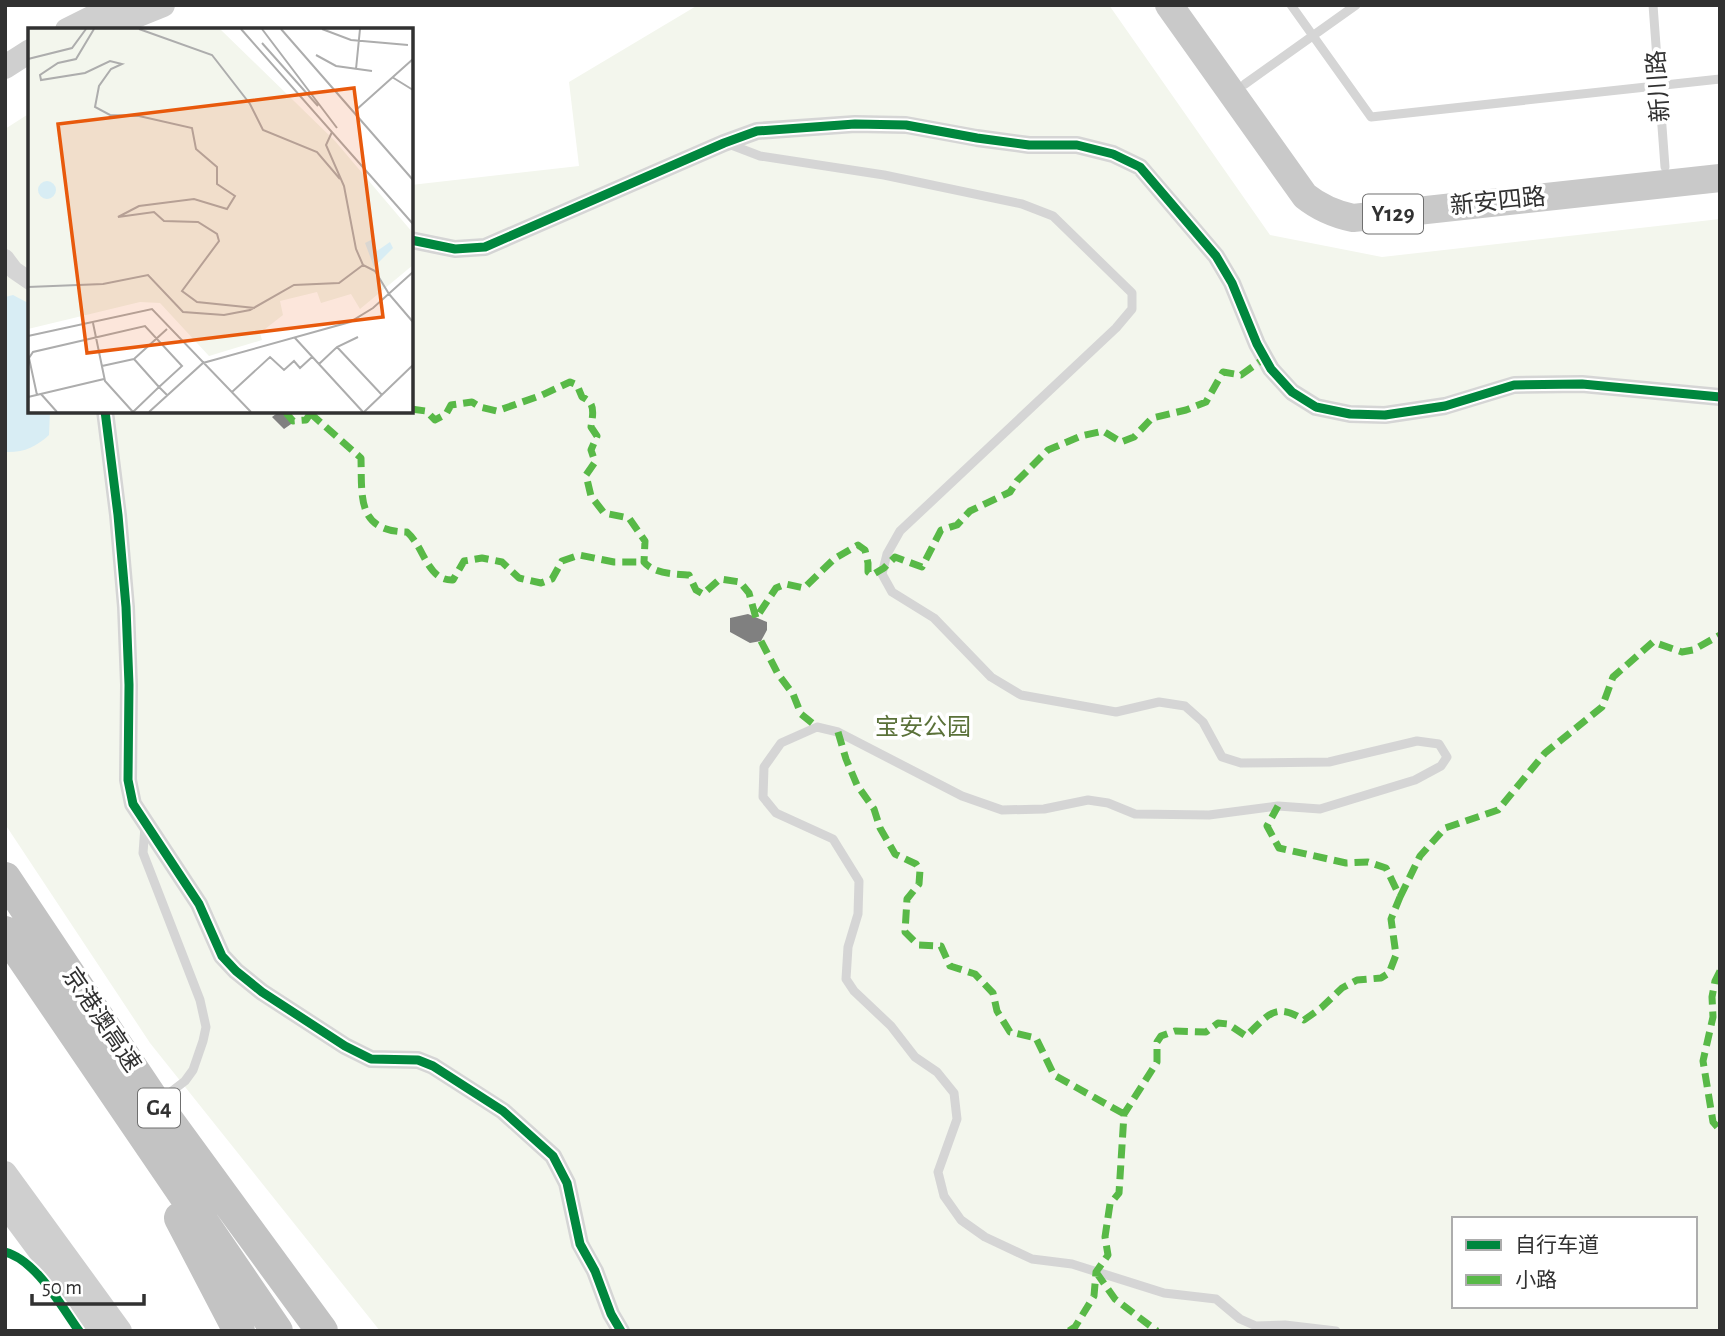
<svg xmlns="http://www.w3.org/2000/svg" width="1725" height="1336" font-family="'Alegreya Sans','Noto Sans SC',sans-serif">
	<style>
		.green { fill: #f3f6ed; fill-rule: evenodd }
		.water { fill: #d8edf4 }
		.building { fill: #808080 }
		.lines { fill: none; stroke-linecap: round; stroke-linejoin: round }
		.lane { stroke: #d5d5d5; stroke-width: 9 }
		.street { stroke: #d5d5d5; stroke-width: 18 }
		.secondary { stroke: #cfcfcf; stroke-width: 24 }
		.primary { stroke: #c9c9c9; stroke-width: 28 }
		.highway { stroke: #c3c3c3; stroke-width: 32 }
		.quiet { stroke: #58b947; stroke-width: 7; stroke-dasharray: 14 7; stroke-linecap: butt }
		.cycleway-casing { stroke: #fff; stroke-width: 13 }
		.cycleway { stroke: #00873e; stroke-width: 9 }
		.labels { text-anchor: middle; dominant-baseline: central; stroke-width: 7; stroke-linejoin: round; paint-order: stroke }
		.shield { fill: #fff; stroke: #6f6f6f; stroke-width: 2 }
		.shield-label { font-size: 23px; font-weight: bold; fill: #313131 }
		.street-label { font-size: 24px; fill: #313131; stroke: #fff }
		.park-label { font-size: 24px; fill: #5a7139; stroke: #fff }
		.inset-road { fill: none; stroke: #adadad; stroke-width: 2 }
		.view { fill: #e8590c; fill-opacity: 0.15; stroke: #e8590c; stroke-width: 3.5 }
		.inset-edge { fill: none; stroke: #313131; stroke-width: 3.5 }
	</style>
	<rect width="100%" height="100%" fill="#fff"/>
	<!-- green -->
	<path class="green" d="M698 5H1109L1270 235 1382 257 1720 219V1331H380L150 1043 5 824V129L30 113V411H411V185L579 166 569 82ZM1454 1219H1695V1306H1454Z"/>
	<!-- water -->
	<path class="water" d="M13 295 30 304V411H50L49 435C36 447 23 453 5 452V297Z"/>
	<!-- building -->
	<path class="building" d="M280 411H284L294 422 284 429 272 417Z
		M748 614 767 622V630L761 641 750 643 730 632V618Z"/>
	<g class="lines">
		<!-- lane -->
		<path class="lane" d="M1291 5 1371 117 1720 79
			M1653 5 1665 167
			M1245 84 1356 5
			M726 143 760 156 884 175 1022 204 1053 216 1132 293V309L1116 328 900 531 887 554 882 574 892 592 934 618 991 677 1021 695 1116 712 1159 702 1185 706 1203 722 1222 757 1241 763 1329 762 1417 741 1439 744 1447 757 1441 766 1415 780 1320 809 1278 806 1209 815 1135 814 1108 803 1088 800 1044 809 1002 810 962 796 838 732 817 727 781 743 764 767 763 797 776 813 833 839 859 881 858 914 848 947 846 979 854 991 891 1026 915 1057 937 1072 954 1093 957 1119 938 1172 944 1196 961 1220 985 1237 1032 1259 1072 1264 1164 1293 1216 1299 1240 1319 1256 1326 1285 1325 1336 1331
			M145 826 143 853 200 1000 206 1027 203 1041 193 1070 185 1081 159 1101"/>
		<!-- street -->
		<path class="street" d="M411 240 455 249 485 247 724 143 757 131 855 124 906 125 977 138 1029 145H1077L1113 154 1140 167 1216 256 1232 283 1257 344 1271 369 1292 392 1316 407 1350 414 1385 415 1445 406 1514 385 1582 384 1720 397
			M5 258 14 270 30 281
			M105 411 118 515 126 607 129 685 128 780 133 804 199 904 222 956 236 971 262 992 345 1046 371 1059 418 1060 433 1066 503 1111 553 1156 567 1183 580 1244 595 1271 611 1314 621 1331"/>
		<!-- secondary -->
		<path class="secondary" d="M67 30 117 5
			M101 30 163 5
			M5 67 30 51
			M5 1173 120 1331
			M5 1204 99 1331"/>
		<!-- primary -->
		<path class="primary" d="M1169 5 1305 196C1320 208 1334 214 1353 218L1720 178"/>
		<!-- highway -->
		<path class="highway" d="M5 878 156 1104 322 1331
			M5 932 277 1331
			M180 1218 239 1331"/>
		<!-- quiet -->
		<path class="quiet" d="M411 409 426 411 435 420 446 414 451 405 472 402 480 407 497 411 542 395 570 382 577 385 582 397C596 403 593 413 591 427L597 436 591 450 595 462 586 475 591 496 604 513 629 518 645 541 644 562C654 574 674 574 689 575L696 590 703 594 720 579 740 582 749 593 756 618 776 588 786 584 804 588 834 559 858 545 865 550 868 563V572L872 575 884 568 895 557 922 567 941 530 957 525 970 511 1010 492 1017 481 1048 450 1081 436 1103 431 1121 442 1134 437 1152 418 1186 410 1206 402 1223 372 1241 375 1265 358
			M288 411 287 414 293 421 306 420 312 411
			M310 413 361 458C362 499 357 531 407 532 425 548 427 581 453 580L464 561 482 558 502 562 519 578 541 583 552 579 562 561 579 555 614 562H644
			M761 641 778 674 793 694 801 714 817 727
			M838 732 846 759 857 785 874 809 880 828 895 854 916 864 920 870 919 884 907 899 905 932 918 945 941 946 950 966 975 974 993 993 997 1011 1010 1032 1036 1038 1054 1075 1124 1114
			M1400 897 1420 856 1445 828 1498 810 1545 753 1602 707 1613 677 1653 642 1682 652 1693 650 1720 635
			M1720 971 1715 981 1712 997 1713 1017 1703 1061 1713 1122 1720 1130
			M1096 1272 1115 1299 1157 1331
			M1069 1331 1075 1327 1094 1296 1096 1272 1108 1255 1105 1237 1110 1204 1119 1193 1124 1114 1157 1062V1042L1161 1036 1175 1031 1206 1032 1218 1023 1228 1024 1246 1036C1268 1016 1274 1001 1304 1020L1321 1008 1342 988 1357 980 1381 978 1389 973 1396 955 1391 919 1400 897 1386 868 1368 862 1346 863 1279 848 1267 826 1278 806"/>
		<defs>
			<path id="cycleway" d="M411 240 455 249 485 247 724 143 757 131 855 124 906 125 977 138 1029 145H1077L1113 154 1140 167 1216 256 1232 283 1257 344 1271 369 1292 392 1316 407 1350 414 1385 415 1445 406 1514 385 1582 384 1720 397
				M105 411 118 515 126 607 129 685 128 780 133 804 199 904 222 956 236 971 262 992 345 1046 371 1059 418 1060 433 1066 503 1111 553 1156 567 1183 580 1244 595 1271 611 1314 621 1331
				M5 1252C36 1260 61 1306 79 1331"/>
		</defs>
		<!-- cycleway casing -->
		<use href="#cycleway" class="cycleway-casing"/>
		<!-- cycleway -->
		<use href="#cycleway" class="cycleway"/>
	</g>
	<g class="labels">
		<!-- shield labels -->
		<g class="shield">
			<rect x="1363" y="194.5" width="60" height="39" rx="5"/>
			<rect x="138" y="1088.5" width="42" height="39" rx="5"/>
		</g>
		<g class="shield-label">
			<text x="1393" y="214">Y129</text>
			<text x="159" y="1108">G4</text>
		</g>
		<!-- street labels -->
		<g class="street-label">
			<text transform="translate(1659 86) rotate(-94)">新川路</text>
			<text transform="translate(1498 202) rotate(-6)">新安四路</text>
			<text transform="translate(101 1020) rotate(56)">京港澳高速</text>
		</g>
		<!-- park labels -->
		<g class="park-label">
			<text x="923" y="728">宝安公园</text>
		</g>
	</g>
	<!-- overview -->
	<g transform="translate(28 28)">
		<rect width="385" height="385" fill="#fff"/>
		<path d="M0 1H192L307 113 385 205V237L332 281 323 266 293 275 289 264 252 273 255 287 232 305 234 312 181 328 132 275 112 274 0 301Z" fill="#f3f6ed"/>
		<path d="M10 162a9 9 0 1 1 18 0a9 9 0 1 1-18 0ZM345 211 349 223 362 214 365 220 346 239 337 215Z" fill="#d8edf4"/>
		<path class="inset-road" d="M66 1 48 31 30 35 12 47 13 52 57 45 82 33 94 36 83 41 71 58 67 79 82 87 111 88 164 100 168 121 189 139V156L207 168 199 181 166 171 111 178 90 189 126 184 136 193 170 194 189 206 191 213 154 263 169 274 227 280M111 1 184 27 222 76 235 102 289 124 312 151M213 1 385 196M234 1 309 100M253 1 385 152M294 1 323 12 380 17M234 15 290 78M288 27 308 38 344 43M0 31 44 20 58 1M328 41 332 1M364 49 385 62M328 82 385 31M304 104 298 117 316 158 328 221 335 237 347 243 361 266M0 259 75 256 120 247 155 284 196 287 222 282 266 257 311 255 335 237M361 266 385 294M65 295 77 353 105 384M0 308 124 281 223 384M267 310 335 384M309 319 354 367M106 331 139 301M291 336 309 319 330 309M74 338 106 331M204 364 242 329 256 342 266 333 272 340 284 329M13 366 29 384M9 367 1 330 5 324 117 298 154 338 131 359 139 367M0 369 76 351M105 384 131 359 106 331M121 384 175 335 322 294 345 280 385 244M336 384 385 337"/>
		<path class="view" d="M326 60 355 289 59 325 30 96Z"/>
		<rect width="385" height="385" class="inset-edge"/>
	</g>
	<!-- border -->
	<rect width="1725" height="1336" fill="none" stroke="#313131" stroke-width="14"/>
	<!-- legend -->
	<rect x="1452" y="1217" width="245" height="91" fill="#ffffff" stroke="#adadad" stroke-width="2"/>
	<rect x="1466" y="1240" width="35" height="10" fill="#00873e" stroke="#adadad" stroke-width="2"/>
	<text x="1515" y="1252" font-size="21" fill="#313131">自行车道</text>
	<rect x="1466" y="1275" width="35" height="10" fill="#58b947" stroke="#adadad" stroke-width="2"/>
	<text x="1515" y="1287" font-size="21" fill="#313131">小路</text>
	<!-- scale -->
	<path d="M32 1294v10h112v-10" fill="none" stroke="#313131" stroke-width="3.5"/>
	<text x="42" y="1294" font-size="21" fill="#313131" stroke="#ffffff" stroke-width="5" paint-order="stroke">50 m</text>
</svg>
